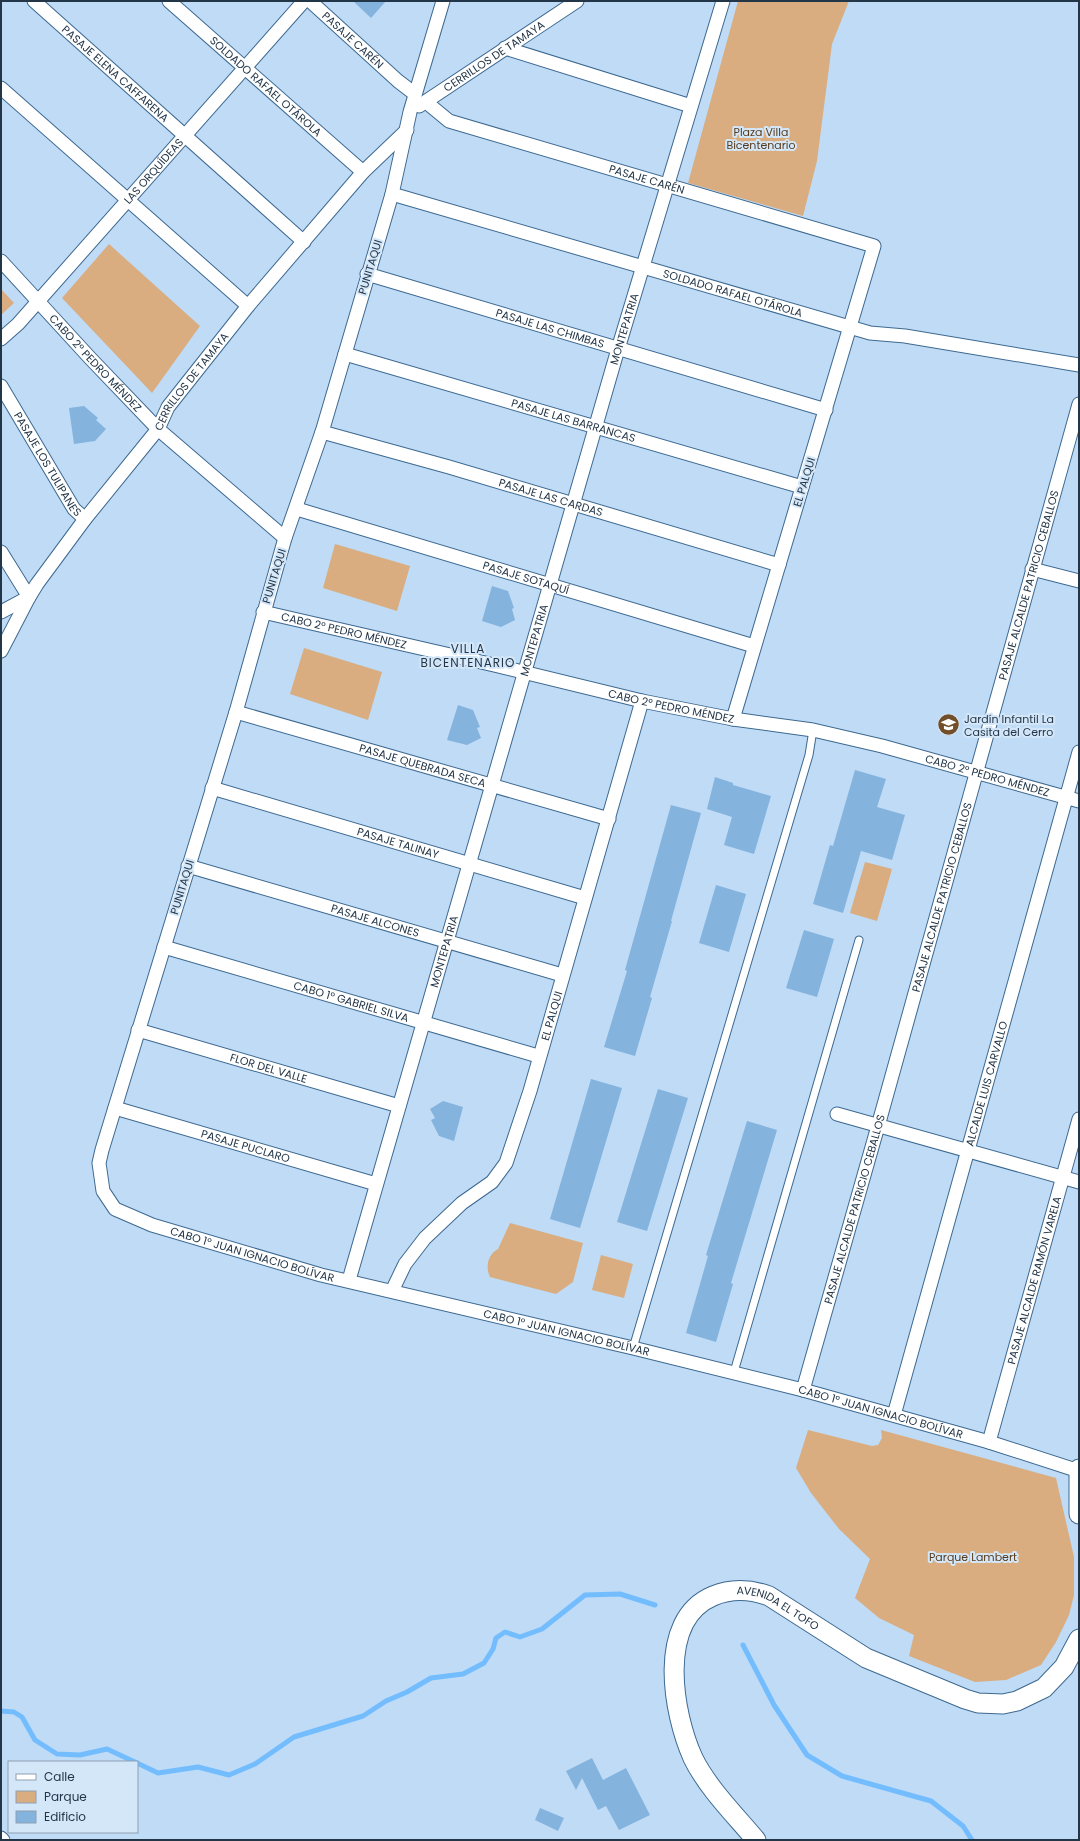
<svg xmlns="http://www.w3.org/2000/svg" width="1080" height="1841" font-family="Poppins,sans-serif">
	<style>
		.green { fill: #d9ad80 }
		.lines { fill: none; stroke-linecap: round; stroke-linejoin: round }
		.stream { stroke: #73bdff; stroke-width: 5 }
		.building { fill: #84b3de }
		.lane-casing { stroke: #3d6990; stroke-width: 9 }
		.street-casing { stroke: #3d6990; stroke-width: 15 }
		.secondary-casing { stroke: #3d6990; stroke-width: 21 }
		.lane { stroke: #fff; stroke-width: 7 }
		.street { stroke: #fff; stroke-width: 13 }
		.secondary { stroke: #fff; stroke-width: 19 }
		.labels { text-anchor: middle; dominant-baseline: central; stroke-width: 4; stroke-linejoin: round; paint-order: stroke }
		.street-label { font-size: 11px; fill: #233648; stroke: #d4e7f9 }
		.park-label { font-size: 11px; fill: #573b1c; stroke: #d4e7f9 }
		.poi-label { font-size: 11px; fill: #233648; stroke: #d4e7f9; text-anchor: start }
		.neighbourhood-label { font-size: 12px; letter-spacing: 1px; fill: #233648; stroke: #d4e7f9 }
	</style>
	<rect width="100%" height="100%" fill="#bfdbf6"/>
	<!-- green -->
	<path class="green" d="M738 1H849L832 44 817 161 803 216 688 183Z
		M109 244 200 326 152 393 62 298Z
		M1 289 14 303 1 315Z
		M335 544 410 566 397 611 323 588Z
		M304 648 382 672 368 720 290 694Z
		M865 862 892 869 877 921 850 913Z
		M510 1223 583 1243 573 1282 556 1294 490 1277C485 1267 488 1254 498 1249Z
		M601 1255 633 1264 624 1298 592 1290Z
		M808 1430 872 1446 878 1445 882 1438 881 1430 1056 1478 1074 1557V1595L1069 1615 1056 1642 1041 1665 1006 1680 975 1682 909 1656 914 1635 879 1618 855 1598 870 1559 839 1529 811 1493 796 1468Z"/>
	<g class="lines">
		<!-- stream -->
		<path class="stream" d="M743 1645 774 1705 807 1755 842 1776 931 1801 963 1826 972 1840
			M1 1711 14 1712 22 1717 35 1740 57 1754 80 1755 107 1749 135 1762
			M137 1763 158 1773 198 1767 229 1775 255 1764 294 1737 363 1716 386 1701 407 1692 431 1678 463 1674 484 1663 493 1649 496 1638 505 1632 520 1637 542 1629 585 1595 620 1594 655 1605"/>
	</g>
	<!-- building -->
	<path class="building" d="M353 1H386L371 18Z
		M84 406 98 418 96 420 106 429 95 441 74 444 69 408Z
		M492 586 508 591 514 608 512 609 515 620 501 627 482 621Z
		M458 705 473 710 480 727 477 728 481 738 467 745 447 740Z
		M855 770 886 779 877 807 905 815 892 860 861 851 843 913 813 904 830 845 833 846Z
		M715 777 733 783V785L771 796 754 854 724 845 732 817 707 809Z
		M671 805 701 813 671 921H672L650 997 652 998 635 1056 604 1047 627 971 625 970Z
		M716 885 746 894 729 952 699 943Z
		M804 930 834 939 817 997 786 988Z
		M591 1079 622 1088 580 1228 550 1219Z
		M658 1089 688 1098 647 1231 617 1222Z
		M443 1101 463 1107 454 1141 439 1136 431 1120 435 1118 430 1109Z
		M747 1121 777 1130 731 1283 733 1284 716 1342 686 1333 708 1256 706 1255Z
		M592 1758 603 1780 626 1768 650 1815 619 1830 606 1806 598 1810 582 1778 576 1790 566 1771Z
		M540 1808 564 1818 558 1831 535 1820Z"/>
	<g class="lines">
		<defs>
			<path id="lane" d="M633 1348 809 755 813 730
				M734 1372 859 940"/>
			<g id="street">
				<path id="s1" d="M34 1 304 242"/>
				<path id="s2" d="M169 1 363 172"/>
				<path id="s3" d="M310 1 398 81 415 94"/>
				<path id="s4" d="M443 1 410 112 392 194 322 432 285 538 236 712 102 1150 99 1163 103 1191 115 1209 152 1225 321 1275 633 1348 803 1390 989 1442 1079 1471"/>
				<path d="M505 48 691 106"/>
				<path d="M1 88 248 306"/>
				<path id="s5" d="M426 102 449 121 874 246 733 719"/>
				<path id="s6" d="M419 106 577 1"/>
				<path id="s7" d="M392 194 870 333 905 336 1079 365"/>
				<path id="s8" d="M1 261 90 358 158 429 285 538"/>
				<path id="s9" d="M367 274 826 410"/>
				<path id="s10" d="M1 339 18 324 304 1"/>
				<path id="s11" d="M345 354 802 487"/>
				<path id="s12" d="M1 386 74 509 85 519"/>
				<path id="s13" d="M322 432 449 467 779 565"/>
				<path id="s14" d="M297 509 754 646"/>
				<path d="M1 552 29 597"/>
				<path d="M1032 569 1079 581"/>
				<path d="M1 612 29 597"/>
				<path id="s15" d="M263 612 494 665 642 701 733 719 813 730 882 746 1079 801"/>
				<path id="s16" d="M1 651 29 597 37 584 85 519 158 429 168 407 248 306 363 172 407 130"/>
				<path id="s17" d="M236 712 609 819"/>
				<path id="s18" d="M212 788 585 898"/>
				<path id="s19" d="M188 866 562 975"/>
				<path id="s20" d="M164 947 538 1056"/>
				<path id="s21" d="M138 1030 399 1106"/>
				<path id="s22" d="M115 1108 376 1184"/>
				<path d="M837 1114 1079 1182"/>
				<path id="s23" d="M349 1280 618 349 723 1"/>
				<path id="s24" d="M392 1291 405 1264 425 1238 462 1203 492 1182 506 1163 530 1091 642 701"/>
				<path id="s25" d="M803 1390 878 1126 1079 404"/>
				<path id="s26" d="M894 1415 1079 752"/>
				<path id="s27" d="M989 1442 1079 1119"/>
				<path d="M1 1838 3 1840"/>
			</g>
			<g id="secondary">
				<path d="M1079 1469V1514"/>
				<path id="s28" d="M756 1840C735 1815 707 1787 693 1758 673 1714 656 1620 713 1596 732 1588 750 1589 769 1596L866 1658 965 1699 978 1703 1003 1704 1017 1701 1044 1688 1064 1667 1079 1639"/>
			</g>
		</defs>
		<!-- lane casing -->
		<use href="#lane" class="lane-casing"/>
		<!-- street casing -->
		<use href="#street" class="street-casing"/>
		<!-- secondary casing -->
		<use href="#secondary" class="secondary-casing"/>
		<!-- lane -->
		<use href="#lane" class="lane"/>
		<!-- street -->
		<use href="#street" class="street"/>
		<!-- secondary -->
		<use href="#secondary" class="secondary"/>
	</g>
	<!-- icons -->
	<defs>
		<symbol id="school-disc" viewBox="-11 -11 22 22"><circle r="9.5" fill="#724f28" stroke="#d4e7f9"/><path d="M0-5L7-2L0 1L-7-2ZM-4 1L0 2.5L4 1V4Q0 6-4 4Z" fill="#fff"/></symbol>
	</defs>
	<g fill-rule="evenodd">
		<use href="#school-disc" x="936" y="712" width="25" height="25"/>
	</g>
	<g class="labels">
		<!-- street labels -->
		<g class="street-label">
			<text stroke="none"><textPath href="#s3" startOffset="58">PASAJE CARÉN</textPath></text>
			<text stroke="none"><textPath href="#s6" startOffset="90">CERRILLOS DE TAMAYA</textPath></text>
			<text stroke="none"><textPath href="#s1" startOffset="109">PASAJE ELENA CAFFARENA</textPath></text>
			<text stroke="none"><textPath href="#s2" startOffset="129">SOLDADO RAFAEL OTÁROLA</textPath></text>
			<text stroke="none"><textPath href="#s10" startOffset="227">LAS ORQUÍDEAS</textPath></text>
			<text stroke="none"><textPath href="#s5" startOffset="236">PASAJE CARÉN</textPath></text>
			<text transform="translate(370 267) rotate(-73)">PUNITAQUI</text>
			<text stroke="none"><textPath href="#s7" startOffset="355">SOLDADO RAFAEL OTÁROLA</textPath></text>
			<text stroke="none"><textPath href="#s9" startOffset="191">PASAJE LAS CHIMBAS</textPath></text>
			<text stroke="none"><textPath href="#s23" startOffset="990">MONTEPATRIA</textPath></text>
			<text stroke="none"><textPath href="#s8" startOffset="139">CABO 2° PEDRO MÉNDEZ</textPath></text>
			<text stroke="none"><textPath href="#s16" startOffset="331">CERRILLOS DE TAMAYA</textPath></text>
			<text stroke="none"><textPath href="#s11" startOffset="238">PASAJE LAS BARRANCAS</textPath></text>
			<text stroke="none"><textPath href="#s12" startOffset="91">PASAJE LOS TULIPANES</textPath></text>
			<text transform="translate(804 482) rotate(-73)">EL PALQUI</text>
			<text stroke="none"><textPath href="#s13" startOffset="238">PASAJE LAS CARDAS</textPath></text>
			<text transform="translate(274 576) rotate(-73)">PUNITAQUI</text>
			<text stroke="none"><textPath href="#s14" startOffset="239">PASAJE SOTAQUÍ</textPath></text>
			<text stroke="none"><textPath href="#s25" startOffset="836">PASAJE ALCALDE PATRICIO CEBALLOS</textPath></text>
			<text stroke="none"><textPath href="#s15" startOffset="83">CABO 2° PEDRO MÉNDEZ</textPath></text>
			<text stroke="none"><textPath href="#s23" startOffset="666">MONTEPATRIA</textPath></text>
			<text stroke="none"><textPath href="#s15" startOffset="419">CABO 2° PEDRO MÉNDEZ</textPath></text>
			<text stroke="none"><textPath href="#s17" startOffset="194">PASAJE QUEBRADA SECA</textPath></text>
			<text stroke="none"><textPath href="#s15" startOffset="743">CABO 2° PEDRO MÉNDEZ</textPath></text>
			<text stroke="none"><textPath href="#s18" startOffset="194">PASAJE TALINAY</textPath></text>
			<text transform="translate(182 887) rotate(-73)">PUNITAQUI</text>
			<text stroke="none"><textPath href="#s25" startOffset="512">PASAJE ALCALDE PATRICIO CEBALLOS</textPath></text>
			<text stroke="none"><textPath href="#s19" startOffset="195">PASAJE ALCONES</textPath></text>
			<text stroke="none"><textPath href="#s23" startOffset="342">MONTEPATRIA</textPath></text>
			<text stroke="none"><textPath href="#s20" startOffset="195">CABO 1° GABRIEL SILVA</textPath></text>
			<text stroke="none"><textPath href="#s24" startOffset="328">EL PALQUI</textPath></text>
			<text stroke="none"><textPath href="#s21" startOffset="136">FLOR DEL VALLE</textPath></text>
			<text stroke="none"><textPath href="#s26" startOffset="344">ALCALDE LUIS CARVALLO</textPath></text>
			<text stroke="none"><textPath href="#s22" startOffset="136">PASAJE PUCLARO</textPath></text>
			<text stroke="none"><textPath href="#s25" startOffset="188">PASAJE ALCALDE PATRICIO CEBALLOS</textPath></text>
			<text stroke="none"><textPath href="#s4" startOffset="1407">CABO 1° JUAN IGNACIO BOLÍVAR</textPath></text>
			<text stroke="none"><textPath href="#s27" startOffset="168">PASAJE ALCALDE RAMÓN VARELA</textPath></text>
			<text stroke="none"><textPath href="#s4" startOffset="1731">CABO 1° JUAN IGNACIO BOLÍVAR</textPath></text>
			<text stroke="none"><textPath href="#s4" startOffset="2055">CABO 1° JUAN IGNACIO BOLÍVAR</textPath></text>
			<text stroke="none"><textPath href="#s28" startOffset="353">AVENIDA EL TOFO</textPath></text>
		</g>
		<!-- park labels -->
		<g class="park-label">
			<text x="761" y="132">Plaza Villa<tspan x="761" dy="13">Bicentenario</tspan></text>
			<text x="973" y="1557">Parque Lambert</text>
		</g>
		<!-- poi labels -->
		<g class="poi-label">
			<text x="964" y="719">Jardín Infantil La<tspan x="964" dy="13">Casita del Cerro</tspan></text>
		</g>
		<!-- neighbourhood labels -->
		<g class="neighbourhood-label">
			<text x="468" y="648">VILLA<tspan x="468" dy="14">BICENTENARIO</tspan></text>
		</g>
	</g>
	<!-- border -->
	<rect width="1080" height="1841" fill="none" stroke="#233648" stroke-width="4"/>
	<!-- legend -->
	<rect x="8" y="1761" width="130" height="72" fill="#d4e7f9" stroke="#8da0b2"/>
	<rect x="16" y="1774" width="20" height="6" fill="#ffffff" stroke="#8da0b2"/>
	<text x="44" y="1781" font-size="12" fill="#233648">Calle</text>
	<rect x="16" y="1791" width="20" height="12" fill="#d9ad80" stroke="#8da0b2"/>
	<text x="44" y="1801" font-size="12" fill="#233648">Parque</text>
	<rect x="16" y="1811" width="20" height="12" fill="#84b3de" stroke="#8da0b2"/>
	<text x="44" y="1821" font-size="12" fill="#233648">Edificio</text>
</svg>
